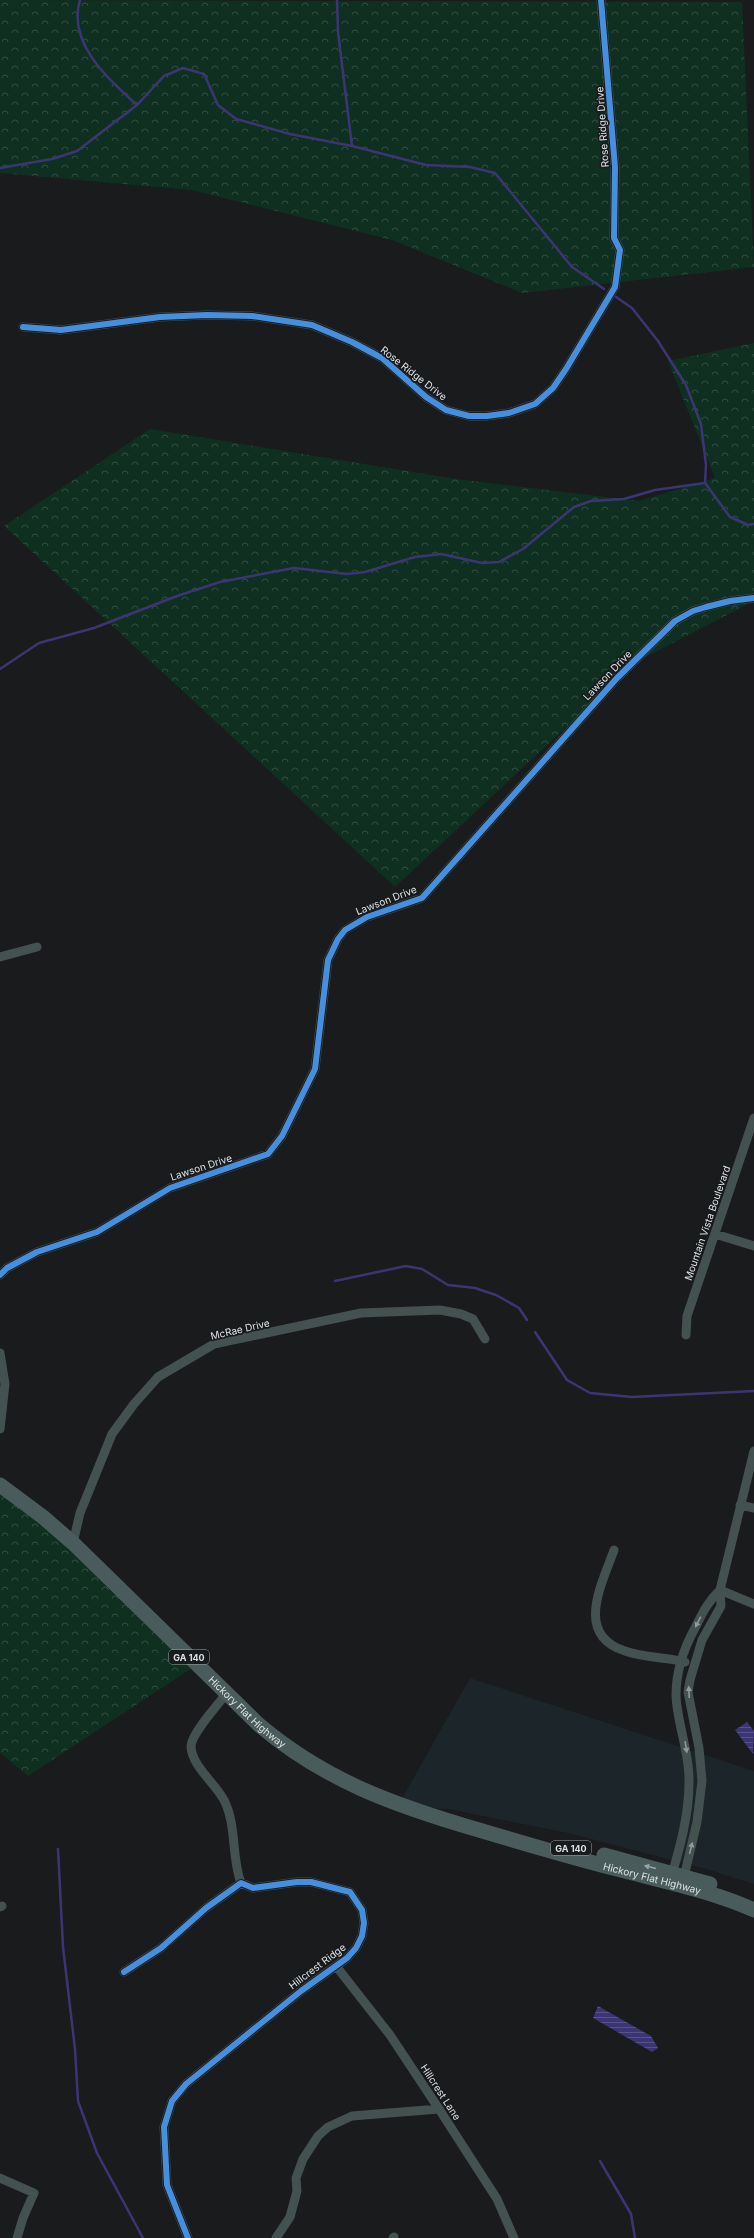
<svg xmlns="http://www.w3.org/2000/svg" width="754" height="2238" font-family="Inter,sans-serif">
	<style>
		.built { fill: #1c2529 }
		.forest { fill: url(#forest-crowns) }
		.water { fill: url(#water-rules) }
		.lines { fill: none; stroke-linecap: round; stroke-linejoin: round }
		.stream { stroke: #3c3575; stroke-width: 2.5 }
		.minor { stroke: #435151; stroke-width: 9 }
		.primary { stroke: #495c5b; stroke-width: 15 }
		.cycleway-casing { stroke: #181b1d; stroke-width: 8 }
		.cycleway { stroke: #468fdf; stroke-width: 6 }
		.oneway { fill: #909899 }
		.oneway2 { fill: #9aa5a5 }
		.labels { text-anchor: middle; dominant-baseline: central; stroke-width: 3.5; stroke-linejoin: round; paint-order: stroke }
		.shield { fill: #181b1d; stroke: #a2a5a6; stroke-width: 1 }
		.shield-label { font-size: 9px; font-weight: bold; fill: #dde0e1 }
		.street-label { font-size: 10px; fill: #dde0e1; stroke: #181b1d }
	</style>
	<defs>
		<pattern id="forest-crowns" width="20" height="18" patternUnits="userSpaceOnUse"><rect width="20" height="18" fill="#0f3020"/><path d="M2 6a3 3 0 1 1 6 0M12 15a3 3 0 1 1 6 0" fill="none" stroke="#324e40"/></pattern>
		<pattern id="water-rules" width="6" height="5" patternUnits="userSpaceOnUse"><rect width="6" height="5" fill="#3c3575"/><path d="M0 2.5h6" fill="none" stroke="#585288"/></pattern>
	</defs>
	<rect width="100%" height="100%" fill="#191b1c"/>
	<!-- built -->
	<path class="built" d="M470 1678 754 1771V1884L706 1869 568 1833 448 1809 426 1808 400 1802Z"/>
	<!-- forest -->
	<path class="forest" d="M0 0 742 2 754 267 522 293 392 240 192 190 0 173Z
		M754 343V601L636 662 395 887 4 526 150 429 456 479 639 501 715 478 668 361Z
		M0 1478 192 1668 28 1776 0 1753Z"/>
	<!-- water -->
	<path class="water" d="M747 1722 754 1731 753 1754 735 1730Z
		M598 2006 651 2036 658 2048 652 2052 593 2018Z"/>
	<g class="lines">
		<!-- stream -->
		<path class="stream" d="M80 0C67 43 108 79 137 105
			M337 0 338 32 352 146
			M0 168 52 159 77 151 137 105 164 76 183 68 204 74 218 105 236 119 290 134 352 146 426 165 470 167 495 173 572 267 604 289
			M616 297 632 308 658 341 686 385 701 424 706 465 705 483 730 517 748 525 754 524
			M0 669 39 643 94 628 177 596 220 582 294 568 347 574 365 572 415 557 441 554 482 563 499 562 523 549 574 507 591 501 624 499 655 490 705 483
			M335 1281 406 1266 422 1269 448 1285 475 1288 496 1295 519 1308 527 1320
			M535 1332 567 1380 590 1393 632 1397 754 1391
			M58 1849 63 1947 75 2049 78 2101 97 2153 143 2238
			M600 2161 631 2214 635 2238"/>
		<!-- minor -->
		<path class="minor" d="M23 327 61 330 160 317 207 315 252 316 312 325 352 342 382 358 426 397 446 410 469 416H487L509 413 535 404 553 388 566 369 615 287 620 250 614 238 615 167 601 0
			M0 957 37 947
			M715 1234 754 1246
			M0 1275 7 1268 37 1252 97 1232 170 1188 268 1154 282 1136 315 1069 328 960 338 939 345 930 367 917 422 898 617 678 675 621 693 611 706 607 730 601 754 598
			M686 1335 687 1316 754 1118
			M0 1353 5 1384 0 1429
			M740 1505 754 1508
			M73 1543 80 1513 112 1434 134 1404 158 1377 214 1344 361 1313 440 1310 461 1314 473 1319 485 1339
			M614 1550C602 1584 574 1635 625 1651 644 1658 666 1657 685 1662
			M720 1590 754 1604
			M226 1694C217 1706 192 1733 191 1746 191 1765 215 1783 224 1800 237 1826 231 1856 241 1883
			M671 1878C680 1847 689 1815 689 1782 690 1753 677 1724 676 1695 676 1672 684 1648 695 1628 702 1614 708 1601 720 1590
			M683 1881 697 1822 702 1781 699 1748 688 1692 690 1680 702 1640 721 1606 720 1590 754 1451
			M0 1907 2 1906
			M336 1966 390 2035 439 2109 497 2199 514 2238
			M124 1972 161 1948 206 1908 241 1883 253 1888 297 1882H311L350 1892 362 1910 364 1923 362 1936 356 1948 347 1958 301 1991 186 2084 172 2101 164 2127 167 2185 188 2238
			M0 2178 34 2193 23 2218 17 2238
			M276 2238 290 2217 297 2191 296 2178 303 2159 318 2136 328 2127 352 2116 439 2109
			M393 2238 394 2237"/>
		<!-- primary -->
		<g class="primary">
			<path id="s1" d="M0 1485 43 1517 73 1543 258 1724C325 1781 396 1806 479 1830 526 1844 573 1858 621 1870 666 1882 712 1891 754 1910"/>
			<path d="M604 1855 710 1884"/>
		</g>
		<defs>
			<path id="cycleway" d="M23 327 61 330 160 317 207 315 252 316 312 325 352 342 382 358 426 397 446 410 469 416H487L509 413 535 404 553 388 566 369 615 287 620 250 614 238 615 167 601 0
				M0 1275 7 1268 37 1252 97 1232 170 1188 268 1154 282 1136 315 1069 328 960 338 939 345 930 367 917 422 898 617 678 675 621 693 611 706 607 730 601 754 598
				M124 1972 161 1948 206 1908 241 1883 253 1888 297 1882H311L350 1892 362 1910 364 1923 362 1936 356 1948 347 1958 301 1991 186 2084 172 2101 164 2127 167 2185 188 2238"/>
		</defs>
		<!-- cycleway casing -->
		<use href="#cycleway" class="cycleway-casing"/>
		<!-- cycleway -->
		<use href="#cycleway" class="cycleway"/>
	</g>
	<!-- one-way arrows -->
	<defs><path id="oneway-solid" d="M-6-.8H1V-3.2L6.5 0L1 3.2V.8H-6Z"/></defs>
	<g class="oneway">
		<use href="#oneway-solid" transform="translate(698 1622) rotate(117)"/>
		<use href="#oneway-solid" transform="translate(689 1692) rotate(-92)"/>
		<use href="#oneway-solid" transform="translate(686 1747) rotate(81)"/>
		<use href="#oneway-solid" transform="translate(691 1848) rotate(-76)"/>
	</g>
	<use class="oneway2" href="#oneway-solid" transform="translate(650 1867) rotate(-166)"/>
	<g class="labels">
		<!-- shield labels -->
		<g class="shield">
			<rect x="169" y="1650" width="40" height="14" rx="3"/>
			<rect x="551" y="1841" width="40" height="14" rx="3"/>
		</g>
		<g class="shield-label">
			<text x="189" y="1657">GA 140</text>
			<text x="571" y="1848">GA 140</text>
		</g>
		<!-- street labels -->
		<g class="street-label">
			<text transform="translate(602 127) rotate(-94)">Rose Ridge Drive</text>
			<text transform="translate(414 373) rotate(38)">Rose Ridge Drive</text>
			<text transform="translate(607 675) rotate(-46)">Lawson Drive</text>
			<text transform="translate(386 900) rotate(-21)">Lawson Drive</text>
			<text transform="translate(201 1167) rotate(-18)">Lawson Drive</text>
			<text transform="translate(707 1223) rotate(-71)">Mountain Vista Boulevard</text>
			<text transform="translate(240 1329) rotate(-13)">McRae Drive</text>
			<text stroke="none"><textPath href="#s1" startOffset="336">Hickory Flat Highway</textPath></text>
			<text stroke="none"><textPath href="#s1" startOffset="779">Hickory Flat Highway</textPath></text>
			<text transform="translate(317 1966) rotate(-37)">Hillcrest Ridge</text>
			<text transform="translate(441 2092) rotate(57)">Hillcrest Lane</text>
		</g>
	</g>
</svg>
